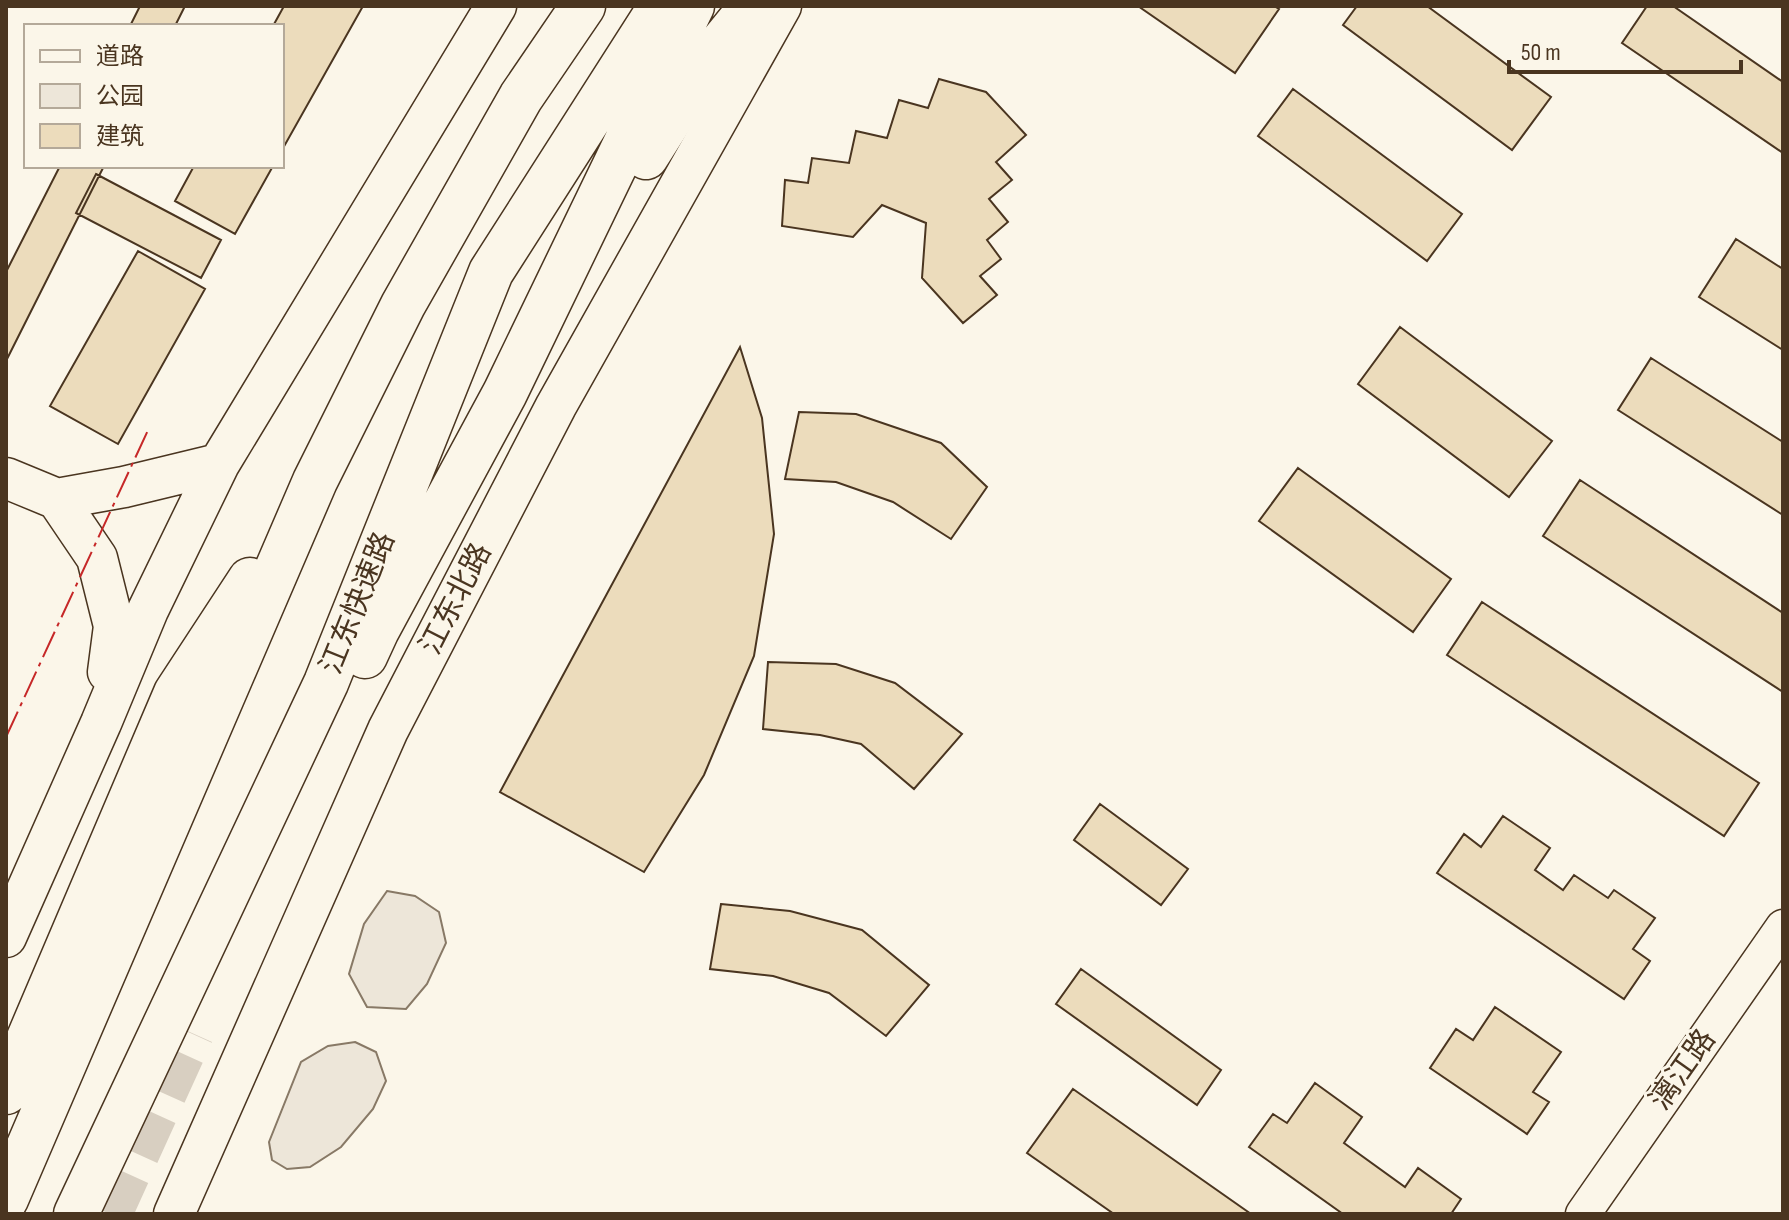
<svg xmlns="http://www.w3.org/2000/svg" width="1789" height="1220" font-family="'Sofia Sans Condensed','Noto Sans SC',sans-serif">
	<style>
		.green { fill: #ede6d9; stroke: #887966; stroke-width: 2 }
		.building { fill: #ecdcbc; stroke: #4a3520; stroke-width: 2 }
		.lines { fill: none; stroke-linecap: round; stroke-linejoin: round }
		.trunk-tunnel { stroke: #d8cfc1; stroke-width: 44; stroke-dasharray: 44 22; stroke-linecap: butt }
		.tertiary-casing { stroke: #4a3520; stroke-width: 37 }
		.secondary-casing { stroke: #4a3520; stroke-width: 43 }
		.trunk-casing { stroke: #4a3520; stroke-width: 47 }
		.tertiary { stroke: #fbf6e9; stroke-width: 34 }
		.secondary { stroke: #fbf6e9; stroke-width: 40 }
		.trunk { stroke: #fbf6e9; stroke-width: 44 }
		.power { stroke: #c62828; stroke-width: 2; stroke-dasharray: 28 6 4 6; stroke-linecap: butt }
		.labels { text-anchor: middle; dominant-baseline: central; stroke-width: 6; stroke-linejoin: round; paint-order: stroke }
		.street-label { font-size: 30px; fill: #4a3520; stroke: #fbf6e9 }
	</style>
	<rect width="100%" height="100%" fill="#fbf6e9"/>
	<!-- green -->
	<path class="green" d="M387 891 415 896 439 912 446 943 427 984 406 1009 367 1007 349 974 364 924Z
		M355 1042 376 1052 386 1081 373 1109 341 1147 310 1167 287 1169 272 1160 269 1142 301 1062 328 1046Z"/>
	<!-- building -->
	<path class="building" d="M140 6H185L175 26H130Z
		M284 6H363L282 150V26H273Z
		M1138 6H1274L1279 9 1235 73Z
		M1357 6H1427L1551 97 1512 150 1343 25Z
		M1647 6H1673L1783 82V153L1622 43Z
		M939 79 986 92 1026 135 996 162 1012 180 989 199 1008 222 987 240 1001 259 980 276 997 295 963 323 922 278 926 223 882 205 853 237 782 226 785 180 808 183 812 158 849 163 856 131 887 138 899 100 928 108Z
		M1293 89 1462 214 1427 261 1258 136Z
		M60 166H104L6 361V272Z
		M194 166H273L235 234 175 201Z
		M96 174 221 240 201 278 76 213Z
		M1736 239 1783 269V350L1699 297Z
		M138 251 205 289 118 444 50 406Z
		M1400 327 1552 441 1509 497 1358 384Z
		M740 347 762 418 774 534 754 656 704 775 644 872 500 792Z
		M1651 358 1783 442V515L1618 410Z
		M799 412 856 414 941 443 987 487 951 539 893 502 836 482 785 479Z
		M1298 468 1451 579 1413 632 1259 521Z
		M1580 480 1783 613V692L1543 536Z
		M1482 602 1759 783 1724 836 1447 655Z
		M768 662 836 664 895 683 962 734 914 789 861 744 820 735 763 729Z
		M1100 804 1188 869 1161 905 1074 840Z
		M1503 816 1550 848 1535 870 1563 890 1574 875 1608 898 1614 890 1655 918 1633 949 1650 961 1624 999 1437 873 1464 834 1481 847Z
		M721 904 790 911 862 930 929 985 886 1036 829 993 773 976 710 969Z
		M1081 969 1221 1070 1197 1105 1056 1004Z
		M1495 1007 1561 1052 1533 1092 1549 1102 1527 1134 1430 1068 1456 1029 1473 1040Z
		M1315 1083 1362 1117 1344 1143 1405 1187 1418 1168 1461 1199 1451 1214H1343L1249 1147 1273 1114 1287 1123Z
		M1073 1089 1251 1214H1114L1027 1153Z"/>
	<g class="lines">
		<!-- trunk-tunnel -->
		<path class="trunk-tunnel" d="M110 1214 192 1033"/>
		<defs>
			<path id="tertiary" d="M1583 1214 1783 927"/>
			<path id="secondary" d="M6 478 57 499
				M57 499 97 558 114 626 108 672
				M57 499 124 487 219 464
				M6 937 101 723 148 610 219 464 496 6
				M174 1214 388 730 556 406 781 6"/>
			<path id="trunk" d="M646 157 708 60 752 6
				M365 656 377 630 505 393 692 6
				M6 1092 176 693 250 580
				M6 1199 315 481 403 305 521 97 583 6
				M76 1214 326 683 491 272 661 6"/>
		</defs>
		<!-- tertiary casing -->
		<use href="#tertiary" class="tertiary-casing"/>
		<!-- secondary casing -->
		<use href="#secondary" class="secondary-casing"/>
		<!-- trunk casing -->
		<use href="#trunk" class="trunk-casing"/>
		<!-- tertiary -->
		<use href="#tertiary" class="tertiary"/>
		<!-- secondary -->
		<use href="#secondary" class="secondary"/>
		<!-- trunk -->
		<use href="#trunk" class="trunk"/>
		<!-- power -->
		<path class="power" d="M6 737 149 428"/>
	</g>
	<g class="labels">
		<!-- street labels -->
		<g class="street-label">
			<text transform="translate(456 599) rotate(-63)">江东北路</text>
			<text transform="translate(358 603) rotate(-68)">江东快速路</text>
			<text transform="translate(1683 1070) rotate(-55)">漓江路</text>
		</g>
	</g>
	<!-- border -->
	<rect width="1789" height="1220" fill="none" stroke="#4a3520" stroke-width="16"/>
	<!-- legend -->
	<rect x="24" y="24" width="260" height="144" fill="#fbf6e9" stroke="#b4a999" stroke-width="2"/>
	<rect x="40" y="50" width="40" height="12" fill="#fbf6e9" stroke="#b4a999" stroke-width="2"/>
	<text x="96" y="64" font-size="24" fill="#4a3520">道路</text>
	<rect x="40" y="84" width="40" height="24" fill="#ede6d9" stroke="#b4a999" stroke-width="2"/>
	<text x="96" y="104" font-size="24" fill="#4a3520">公园</text>
	<rect x="40" y="124" width="40" height="24" fill="#ecdcbc" stroke="#b4a999" stroke-width="2"/>
	<text x="96" y="144" font-size="24" fill="#4a3520">建筑</text>
	<!-- scale -->
	<path d="M1509 60v12h232v-12" fill="none" stroke="#4a3520" stroke-width="4"/>
	<text x="1521" y="60" font-size="24" fill="#4a3520" stroke="#fbf6e9" stroke-width="6" paint-order="stroke">50 m</text>
</svg>
